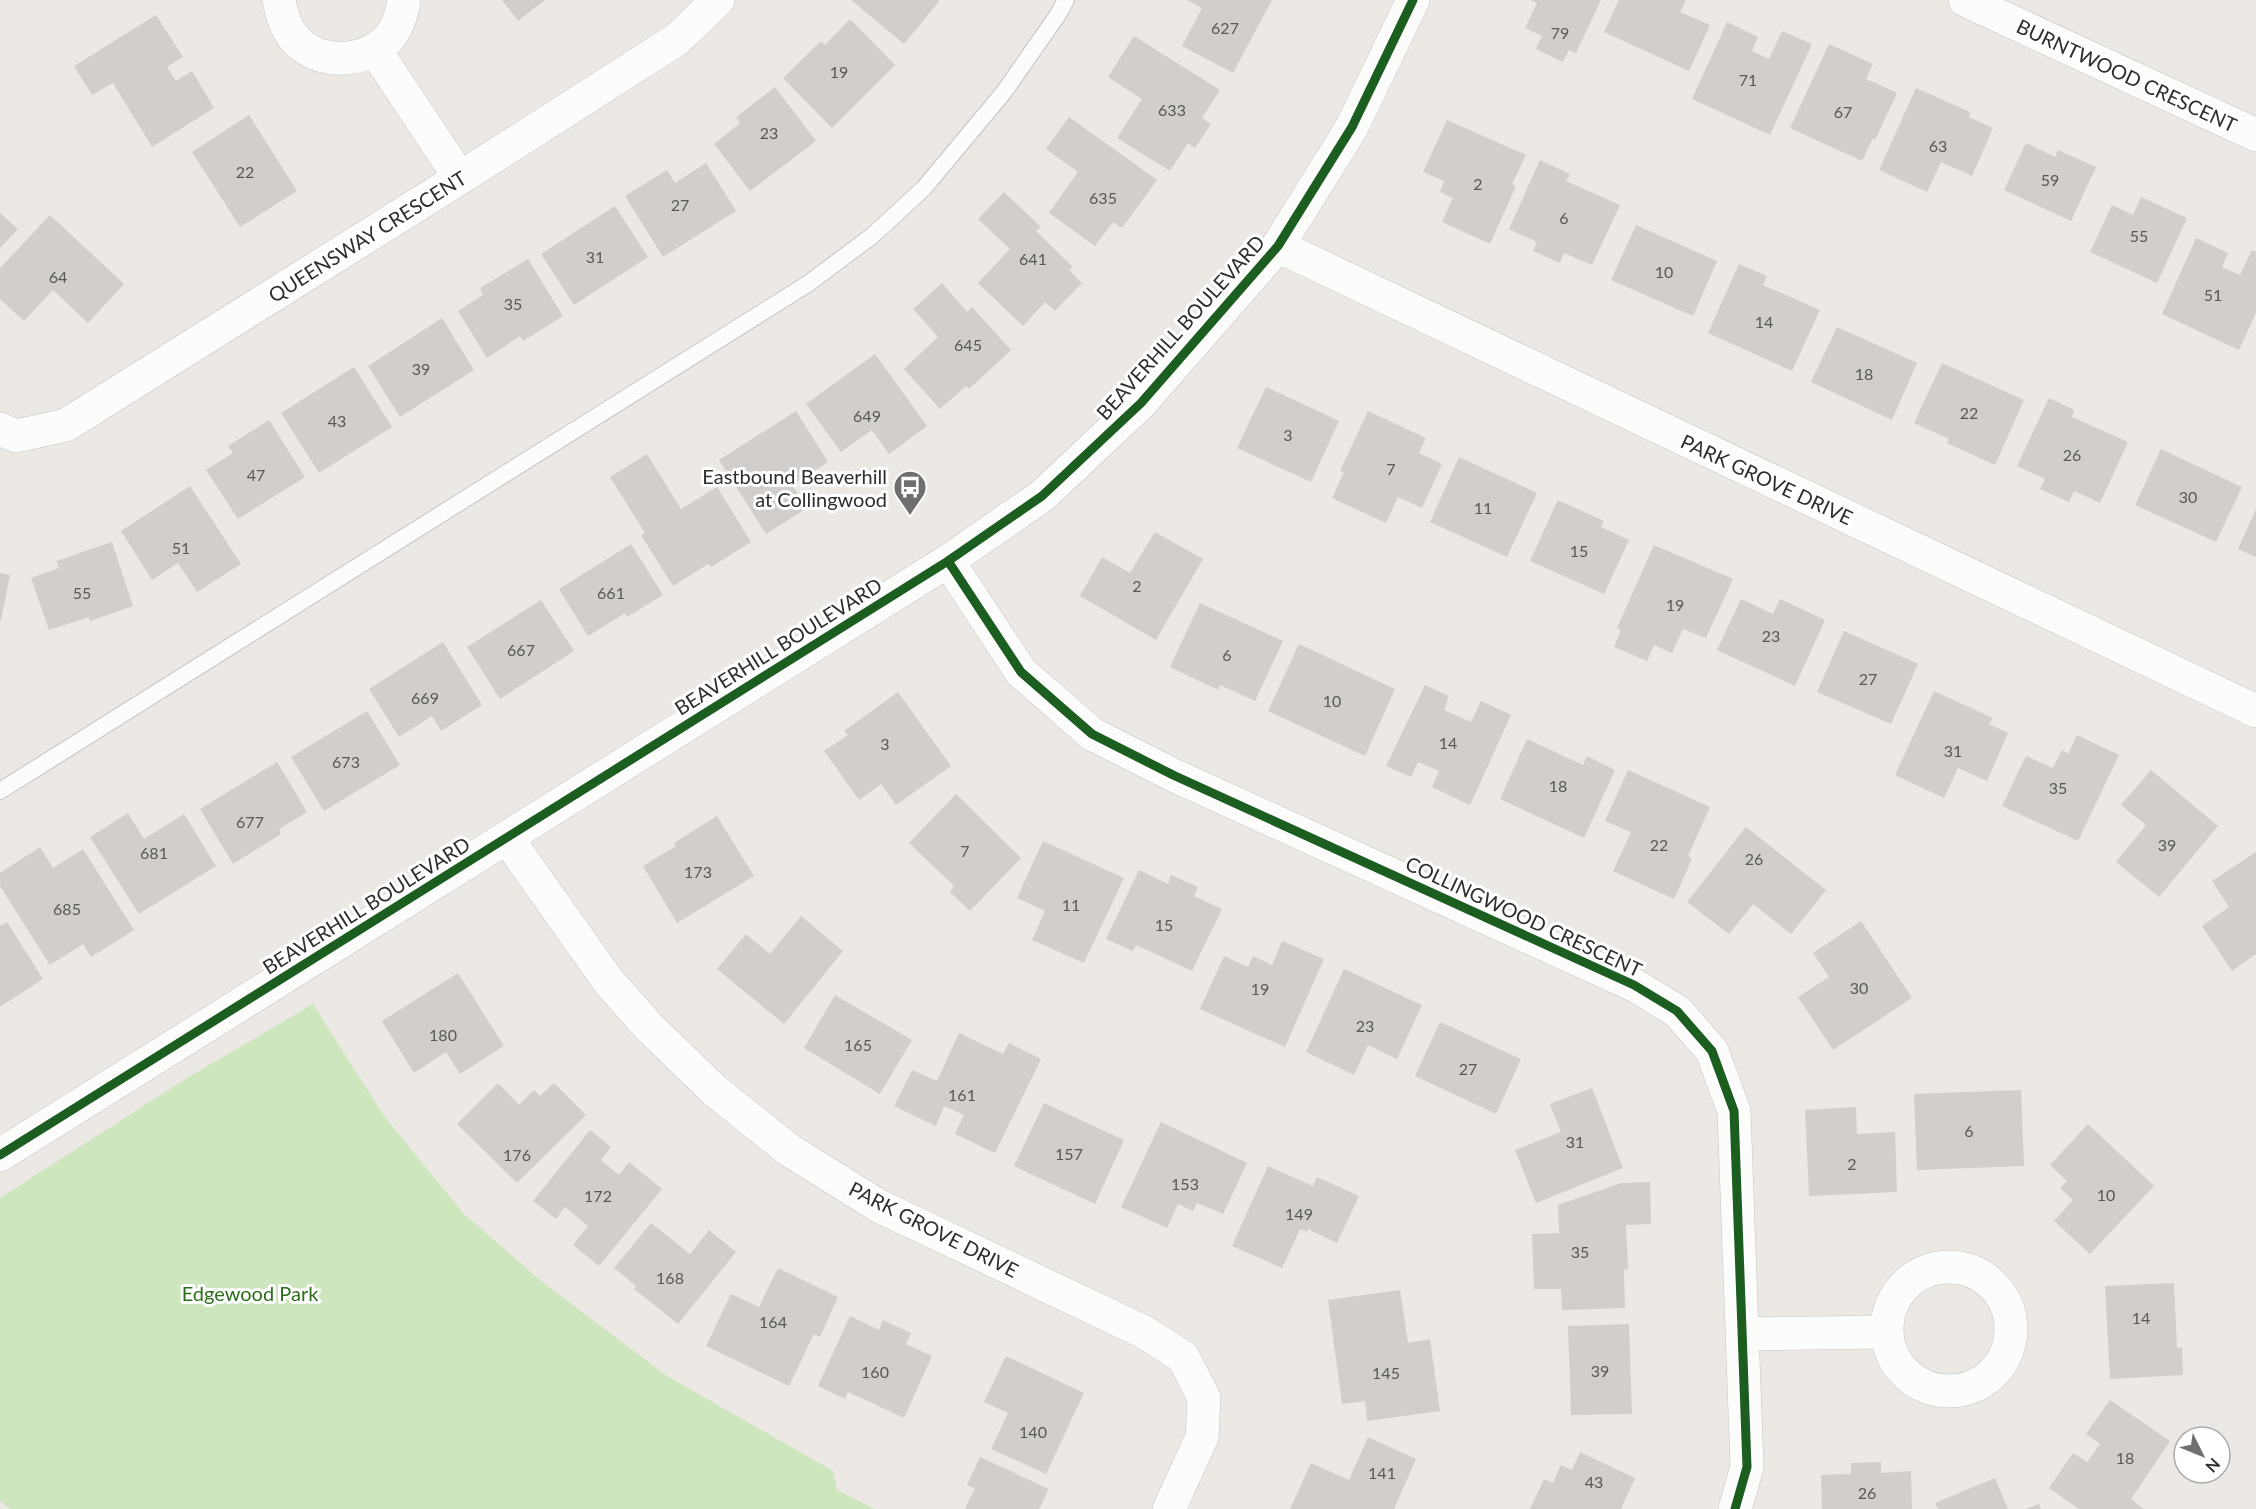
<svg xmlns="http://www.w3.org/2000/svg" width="2256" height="1509" font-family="Lato,sans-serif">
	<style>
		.green { fill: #cee6be }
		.building { fill: #d1cecb }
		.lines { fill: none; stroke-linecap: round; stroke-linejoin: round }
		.lane-casing { stroke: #c5c4c5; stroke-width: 18 }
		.street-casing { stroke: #c5c4c5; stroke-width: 34 }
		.secondary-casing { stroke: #c5c4c5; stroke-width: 34 }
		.lane { stroke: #fcfcfb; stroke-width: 16 }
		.street { stroke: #fcfcfb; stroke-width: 33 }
		.secondary { stroke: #fcfcfb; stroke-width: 33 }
		.cycleway-casing { stroke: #fff; stroke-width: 13 }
		.cycleway { stroke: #1b5e20; stroke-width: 9 }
		.labels { text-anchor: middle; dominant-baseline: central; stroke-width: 6; stroke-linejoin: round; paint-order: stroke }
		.number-label { font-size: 16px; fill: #585857 }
		.street-label { font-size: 20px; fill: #2e2e2e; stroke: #fff }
		.poi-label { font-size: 20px; fill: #2e2e2e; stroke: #fff; text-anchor: end }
		.park-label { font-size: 20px; fill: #2c6e1b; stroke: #fff }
	</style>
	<rect width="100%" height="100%" fill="#ece8e4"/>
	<!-- green -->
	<path class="green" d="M313 1004 384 1116 463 1213 541 1281 667 1376 833 1471 837 1490 875 1509H10L0 1501V1198L187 1078Z"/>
	<!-- building -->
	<path class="building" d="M502 0H545L518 21Z
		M851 0H940L904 44Z
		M1187 0H1272L1233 73 1182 46 1202 8Z
		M1530 0H1601L1576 53 1569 50 1563 62 1536 49 1542 36 1525 28 1537 3Z
		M1619 0H1686L1680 12 1710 25 1689 71 1604 32Z
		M156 15 183 57 167 67 176 81 192 71 214 108 152 147 113 83 92 95 74 66Z
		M850 19 895 65 832 128 783 78 821 41 825 45Z
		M1727 22 1758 37 1752 51 1769 59 1782 31 1812 44 1770 135 1692 99Z
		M1134 36 1220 90 1202 118 1211 124 1195 148 1188 143 1170 171 1117 138 1142 99 1108 77Z
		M1829 44 1873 64 1866 79 1897 93 1875 140 1873 138 1862 161 1790 128Z
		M775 87 816 141 750 191 714 144 740 123 736 117Z
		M1916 88 1970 112 1969 117 1993 128 1972 176 1941 162 1927 192 1879 170Z
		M249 115 297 191 240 227 192 152Z
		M1069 117 1157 180 1122 228 1113 222 1095 246 1049 213 1078 172 1046 149Z
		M1447 120 1526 155 1512 184 1516 186 1490 244 1442 222 1453 198 1440 192 1444 181 1423 172Z
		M2026 143 2055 157 2058 150 2096 167 2071 221 2004 190Z
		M1540 160 1570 174 1566 181 1620 205 1592 265 1564 253 1560 263 1533 251 1537 242 1509 229Z
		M706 163 736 211 663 257 625 196 667 170 675 183Z
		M1004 192 1041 227 1036 231 1073 267 1069 270 1082 283 1055 311 1045 302 1023 326 978 283 1010 249 978 219Z
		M2141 197 2187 218 2157 283 2090 252 2112 205 2133 215Z
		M615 206 648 257 574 305 541 254Z
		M0 213 18 229 0 248Z
		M50 215 124 284 88 323 53 290 24 321 0 299V268Z
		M1636 225 1717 261 1693 316 1611 280Z
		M2196 238 2228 253 2222 267 2240 275 2252 250 2256 252V313L2239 350 2162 314Z
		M528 259 563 316 523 341 520 336 487 358 458 311 483 295 480 288Z
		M1739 264 1767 276 1763 285 1820 310 1792 371 1708 333Z
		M942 283 967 312 972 307 1011 350 969 389 966 386 940 409 904 369 938 337 913 309Z
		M442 318 474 370 400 417 368 366Z
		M1837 327 1917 363 1892 420 1811 382Z
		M875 354 927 426 889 454 872 430 841 452 806 404Z
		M1942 363 2024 400 1995 465 1947 443 1949 439 1914 423Z
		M354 367 392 427 319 473 281 413Z
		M1266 387 1339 421 1311 482 1237 448Z
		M2049 398 2074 410 2072 417 2128 442 2100 503 2074 491 2069 502 2040 489 2045 479 2017 466Z
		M796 411 828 462 792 485 807 508 766 534 719 460Z
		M1368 411 1426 438 1419 453 1442 464 1422 508 1398 497 1386 523 1332 498 1344 472 1340 471Z
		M269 420 305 477 238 519 206 470 233 453 228 446Z
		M2161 449 2242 487 2216 542 2135 505Z
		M647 454 681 509 717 487 751 542 711 567 708 564 673 586 641 535 645 533 610 477Z
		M1459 457 1537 493 1507 557 1430 522Z
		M190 486 241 564 197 592 178 563 152 580 121 531Z
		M1558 500 1604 521 1601 527 1629 540 1604 594 1530 561Z
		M2256 509V557L2238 549Z
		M1155 532 1203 559 1156 640 1080 596 1102 557 1130 573Z
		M112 542 133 606 90 621 89 617 49 630 31 578 59 568 56 561Z
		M631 544 663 595 627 617 625 613 588 636 559 589Z
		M1654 545 1733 579 1706 638 1683 629 1672 653 1654 645 1647 661 1614 647 1621 630 1617 628Z
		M0 573 10 575 1 620H0Z
		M1741 599 1773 614 1780 599 1825 620 1795 686 1717 650Z
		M541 600 574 651 500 699 467 647Z
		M1200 603 1283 641 1255 701 1220 685 1218 690 1170 667Z
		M1844 631 1918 664 1891 724 1817 692Z
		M443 642 482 705 441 731 432 716 399 737 369 689Z
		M1299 644 1395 689 1365 756 1268 711Z
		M1425 685 1449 696 1444 710 1471 722 1481 701 1511 715 1470 805 1432 787 1439 771 1418 762 1411 777 1386 766Z
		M1934 691 1993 718 1989 724 2008 733 1987 781 1958 768 1944 798 1895 775Z
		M898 692 951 766 896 805 881 784 859 800 824 751 848 735 844 731Z
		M367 711 400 765 324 811 291 757Z
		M2077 735 2119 755 2078 841 2002 806 2026 756 2053 768 2062 750 2068 754Z
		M1527 739 1583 765 1587 756 1615 770 1584 838 1500 799Z
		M277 762 307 812 279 829 281 834 233 864 200 809Z
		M1628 770 1710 807 1688 856 1692 859 1674 899 1613 871 1631 832 1605 821Z
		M2151 770 2218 826 2159 897 2116 862 2146 825 2121 805Z
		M956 794 1021 858 970 911 950 892 954 886 909 843Z
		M128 813 144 839 184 814 216 866 139 914 90 837Z
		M717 816 754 876 677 923 643 866 676 846 674 843Z
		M1746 827 1826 890 1791 934 1753 904 1729 934 1687 902Z
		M1043 841 1124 878 1084 963 1032 940 1045 911 1017 898Z
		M40 847 53 868 83 849 134 930 91 957 83 944 50 965 0 886V873Z
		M2256 852V954L2232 971 2202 926 2229 907 2212 881Z
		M1139 870 1168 884 1171 875 1198 887 1194 896 1222 909 1192 971 1136 945 1133 951 1106 939Z
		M801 916 843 951 784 1024 717 969 746 934 770 954Z
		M1861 921 1912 998 1833 1050 1798 997 1829 977 1813 953Z
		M7 922 43 979 0 1007V926Z
		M1282 941 1324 959 1285 1047 1200 1009 1224 956 1248 967 1253 956 1272 965Z
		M1344 969 1422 1005 1397 1059 1368 1045 1354 1075 1306 1052Z
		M458 973 504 1046 460 1074 446 1052 414 1073 382 1021Z
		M835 995 912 1040 880 1094 804 1048Z
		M1440 1022 1521 1059 1496 1114 1415 1076Z
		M959 1033 1003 1054 1009 1043 1041 1059 995 1153 955 1134 964 1115 944 1106 936 1126 894 1106 912 1070 937 1081Z
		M498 1083 519 1105 534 1090 540 1096 554 1083 586 1115 517 1183 457 1124Z
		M1592 1088 1623 1168 1536 1203 1515 1150 1561 1132 1550 1104Z
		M2021 1090 2024 1166 1917 1170 1914 1094Z
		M1044 1103 1124 1140 1095 1204 1014 1166Z
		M1856 1107 1857 1134 1895 1132 1897 1192 1809 1196 1805 1110Z
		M1161 1122 1247 1163 1223 1214 1197 1203 1193 1211 1178 1204 1167 1228 1121 1207Z
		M2088 1124 2154 1186 2090 1254 2054 1221 2073 1200 2060 1188 2067 1181 2050 1165Z
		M590 1130 611 1147 601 1160 619 1175 629 1162 662 1189 599 1266 573 1245 588 1226 565 1207 556 1219 533 1201Z
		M1268 1166 1313 1186 1317 1177 1359 1196 1337 1243 1308 1229 1307 1232 1300 1229 1282 1268 1232 1246Z
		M1650 1182 1651 1224 1626 1225 1628 1269 1624 1270 1625 1308 1562 1310 1561 1289H1534L1532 1234 1559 1233 1558 1205 1621 1183Z
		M651 1223 690 1254 709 1230 736 1252 678 1324 634 1289 636 1286 614 1268Z
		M778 1268 838 1297 820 1337 814 1334 789 1386 706 1346 731 1294 759 1307Z
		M2174 1283 2177 1348 2182 1347 2183 1375 2110 1379 2105 1286Z
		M1400 1290 1408 1343 1430 1339 1440 1411 1367 1421 1365 1401 1342 1404 1328 1300Z
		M850 1316 879 1330 883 1320 911 1333 906 1344 932 1356 904 1418 848 1392 845 1399 818 1386Z
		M1629 1324 1632 1414 1571 1415 1568 1326Z
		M1006 1356 1084 1393 1046 1474 991 1449 1008 1413 984 1402Z
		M2110 1400 2170 1441 2131 1499 2144 1509H2079L2049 1488 2073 1453 2087 1462 2100 1444 2086 1434Z
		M1368 1437 1416 1459 1394 1509H1290L1311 1463 1349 1480Z
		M1580 1452 1635 1478 1621 1509H1530L1544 1479 1553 1483 1561 1465 1572 1470Z
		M980 1457 1049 1489 1039 1509H965L975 1488 967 1485Z
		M1881 1462V1473L1911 1471 1912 1509H1822L1821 1475 1851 1474V1463Z
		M1995 1478 2008 1509H1938L1935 1503Z
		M2039 1504 2041 1509H2026Z"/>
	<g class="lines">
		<defs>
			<path id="lane" d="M0 791 809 283 872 236 924 188 1004 92 1057 16 1066 0"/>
			<path id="street" d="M279 0C282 14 285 27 294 38 318 66 365 64 389 38 398 27 402 14 404 0
				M1965 0 2256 135
				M375 50 460 178
				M1278 246 2256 711
				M0 429 16 436 66 425 460 178 676 40 718 0
				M948 561 1021 672 1092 734 1173 775 1634 985 1677 1011 1712 1051 1734 1111 1747 1467 1735 1509
				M507 838 609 982 649 1027 714 1090 789 1150 879 1206 1144 1332 1183 1357 1204 1398 1202 1437 1169 1509
				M1887 1329a62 62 0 1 1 124 0a62 62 0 1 1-124 0Z
				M1743 1334 1886 1332"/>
			<path id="secondary" d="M0 1155 948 561 1042 496 1141 403 1278 246 1352 127 1413 0"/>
		</defs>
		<!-- lane casing -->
		<use href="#lane" class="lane-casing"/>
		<!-- street casing -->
		<use href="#street" class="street-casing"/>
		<!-- secondary casing -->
		<use href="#secondary" class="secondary-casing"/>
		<!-- lane -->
		<use href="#lane" class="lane"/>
		<!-- street -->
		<use href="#street" class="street"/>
		<!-- secondary -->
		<use href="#secondary" class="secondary"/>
		<defs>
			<path id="cycleway" d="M948 561 1021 672 1092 734 1173 775 1634 985 1677 1011 1712 1051 1734 1111 1747 1467 1735 1509
				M0 1155 948 561 1042 496 1141 403 1278 246 1352 127 1413 0"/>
		</defs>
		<!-- cycleway casing -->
		<use href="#cycleway" class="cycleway-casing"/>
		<!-- cycleway -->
		<use href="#cycleway" class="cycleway"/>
	</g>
	<!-- icons -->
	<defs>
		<symbol id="bus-pin" viewBox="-11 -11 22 30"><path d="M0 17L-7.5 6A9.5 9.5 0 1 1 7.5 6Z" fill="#706f6e" stroke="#fff"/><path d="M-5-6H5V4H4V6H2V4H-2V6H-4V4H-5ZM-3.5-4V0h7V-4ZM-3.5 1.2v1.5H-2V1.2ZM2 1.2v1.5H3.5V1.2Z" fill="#fff"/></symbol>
	</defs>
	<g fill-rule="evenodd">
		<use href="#bus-pin" x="891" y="468" width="38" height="52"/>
	</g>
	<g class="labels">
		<!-- number labels -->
		<g class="number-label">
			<text x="1225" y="27">627</text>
			<text x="1560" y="32">79</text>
			<text x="839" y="71">19</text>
			<text x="1748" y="79">71</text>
			<text x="1172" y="109">633</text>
			<text x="1843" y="111">67</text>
			<text x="769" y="132">23</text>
			<text x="1938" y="145">63</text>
			<text x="245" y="171">22</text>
			<text x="2050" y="179">59</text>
			<text x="1478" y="183">2</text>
			<text x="1103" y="197">635</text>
			<text x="680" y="204">27</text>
			<text x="1564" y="217">6</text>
			<text x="2139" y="235">55</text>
			<text x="595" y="256">31</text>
			<text x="1033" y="258">641</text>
			<text x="1664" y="271">10</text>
			<text x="58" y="276">64</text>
			<text x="2213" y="294">51</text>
			<text x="513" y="303">35</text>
			<text x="1764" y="321">14</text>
			<text x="968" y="344">645</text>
			<text x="421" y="368">39</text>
			<text x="1864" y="373">18</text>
			<text x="1969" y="412">22</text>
			<text x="867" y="415">649</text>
			<text x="337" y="420">43</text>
			<text x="1288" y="434">3</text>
			<text x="2072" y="454">26</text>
			<text x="1391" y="468">7</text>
			<text x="256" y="474">47</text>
			<text x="2188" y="496">30</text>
			<text x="1483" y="507">11</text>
			<text x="181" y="547">51</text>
			<text x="1579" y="550">15</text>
			<text x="1137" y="585">2</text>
			<text x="82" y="592">55</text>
			<text x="611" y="592">661</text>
			<text x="1675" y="604">19</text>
			<text x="1771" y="635">23</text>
			<text x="521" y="649">667</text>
			<text x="1227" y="654">6</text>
			<text x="1868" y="678">27</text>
			<text x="425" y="697">669</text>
			<text x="1332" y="700">10</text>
			<text x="1448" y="742">14</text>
			<text x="885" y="743">3</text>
			<text x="1953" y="750">31</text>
			<text x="346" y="761">673</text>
			<text x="1558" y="785">18</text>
			<text x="2058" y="787">35</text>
			<text x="250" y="821">677</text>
			<text x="1659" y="844">22</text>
			<text x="2167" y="844">39</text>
			<text x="965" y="850">7</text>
			<text x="154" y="852">681</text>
			<text x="1754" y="858">26</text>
			<text x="698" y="871">173</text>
			<text x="1071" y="904">11</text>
			<text x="67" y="908">685</text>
			<text x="1164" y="924">15</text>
			<text x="1859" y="987">30</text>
			<text x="1260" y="988">19</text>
			<text x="1365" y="1025">23</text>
			<text x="443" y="1034">180</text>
			<text x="858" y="1044">165</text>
			<text x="1468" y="1068">27</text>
			<text x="962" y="1094">161</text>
			<text x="1969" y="1130">6</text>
			<text x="1575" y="1141">31</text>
			<text x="1069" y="1153">157</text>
			<text x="517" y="1154">176</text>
			<text x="1852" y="1163">2</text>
			<text x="1185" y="1183">153</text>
			<text x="2106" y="1194">10</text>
			<text x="598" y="1195">172</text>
			<text x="1299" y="1213">149</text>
			<text x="1580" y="1251">35</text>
			<text x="670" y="1277">168</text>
			<text x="2141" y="1317">14</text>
			<text x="773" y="1321">164</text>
			<text x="1600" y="1370">39</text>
			<text x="875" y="1371">160</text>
			<text x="1386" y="1372">145</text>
			<text x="1033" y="1431">140</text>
			<text x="2125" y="1457">18</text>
			<text x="1382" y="1472">141</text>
			<text x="1594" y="1481">43</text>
			<text x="1867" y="1492">26</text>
		</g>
		<!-- street labels -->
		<g class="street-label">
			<text transform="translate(2127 75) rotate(25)">BURNTWOOD CRESCENT</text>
			<text transform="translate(367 236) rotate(-32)">QUEENSWAY CRESCENT</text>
			<text transform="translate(1180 327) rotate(-48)">BEAVERHILL BOULEVARD</text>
			<text transform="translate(1767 479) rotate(25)">PARK GROVE DRIVE</text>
			<text transform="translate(778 646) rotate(-32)">BEAVERHILL BOULEVARD</text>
			<text transform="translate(366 905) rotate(-32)">BEAVERHILL BOULEVARD</text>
			<text transform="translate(1524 916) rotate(25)">COLLINGWOOD CRESCENT</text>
			<text transform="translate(934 1229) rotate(27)">PARK GROVE DRIVE</text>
		</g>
		<!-- poi labels -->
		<g class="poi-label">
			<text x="887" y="476">Eastbound Beaverhill<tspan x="887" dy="23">at Collingwood</tspan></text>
		</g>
		<!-- park labels -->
		<g class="park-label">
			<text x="250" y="1293">Edgewood Park</text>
		</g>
	</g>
	<!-- north arrow -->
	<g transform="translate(2202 1455) rotate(133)"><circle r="28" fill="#ffffff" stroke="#ababab" stroke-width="1.5"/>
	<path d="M0-4.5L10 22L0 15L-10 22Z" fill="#706f6e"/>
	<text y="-9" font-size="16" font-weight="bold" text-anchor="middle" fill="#2e2e2e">N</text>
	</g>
</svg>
